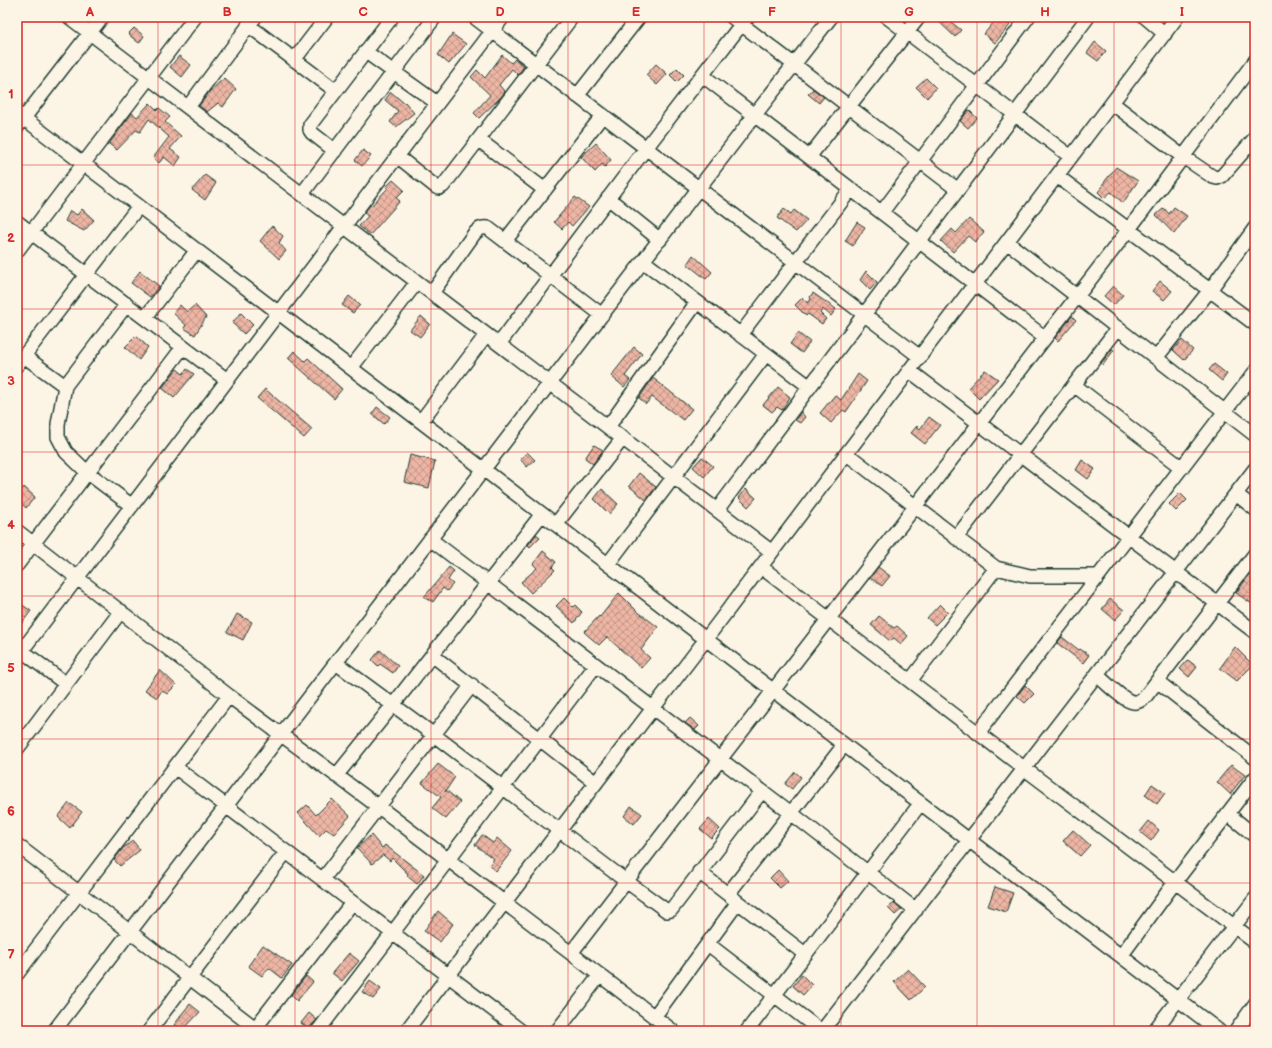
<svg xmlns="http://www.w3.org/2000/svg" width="1272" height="1048" font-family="'Balsamiq Sans',sans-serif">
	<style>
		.building { fill: url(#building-cross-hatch); stroke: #1f3d34 }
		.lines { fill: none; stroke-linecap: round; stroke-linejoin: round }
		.street-casing { stroke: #1f3d34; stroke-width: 16 }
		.street { stroke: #fcf5e5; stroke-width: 13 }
		.grid { fill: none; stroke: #d62828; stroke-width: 1; stroke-opacity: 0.55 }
		.neatline { fill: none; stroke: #d62828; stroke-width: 1.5 }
		.grid-label { font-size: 13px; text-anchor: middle; font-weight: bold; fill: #d62828 }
	</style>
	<defs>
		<pattern id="building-cross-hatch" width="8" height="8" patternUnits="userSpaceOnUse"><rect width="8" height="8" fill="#edb5a4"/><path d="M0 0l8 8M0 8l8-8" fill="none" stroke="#bf9486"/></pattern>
	</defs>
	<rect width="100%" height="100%" fill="#fcf5e5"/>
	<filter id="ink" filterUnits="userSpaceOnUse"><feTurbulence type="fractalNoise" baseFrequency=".025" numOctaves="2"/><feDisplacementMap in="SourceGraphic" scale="8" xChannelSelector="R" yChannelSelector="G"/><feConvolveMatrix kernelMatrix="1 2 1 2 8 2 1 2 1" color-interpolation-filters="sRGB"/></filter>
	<g filter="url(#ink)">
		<!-- building -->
		<path class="building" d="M938 17H945L961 30 955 37 936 19Z
			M998 17H1001L1010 25 995 43 984 34Z
			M134 28 144 36 139 43 128 34Z
			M452 34 466 44 449 64 438 55Z
			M1095 42 1106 51 1098 61 1087 53Z
			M502 55 511 63 515 59 524 66 518 75 512 69 499 85 505 92 499 99 479 118 474 113 490 95 471 77 477 70 485 78Z
			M179 56 191 65 182 77 170 67Z
			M656 64 667 74 657 85 646 75Z
			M677 68 684 75 677 82 670 75Z
			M224 78 236 89 223 107 218 103 207 112 199 106 210 91Z
			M926 78 936 88 927 98 916 87Z
			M813 89 824 97 819 103 808 94Z
			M391 92 404 103 405 102 414 113 396 127 390 122 398 111 385 100Z
			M150 103 157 110 159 108 170 117 165 122 181 136 170 149 181 157 175 166 164 157 159 163 153 158 169 137 149 119 140 132 136 130 117 150 109 144 132 113 137 117Z
			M969 110 977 118 968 128 960 121Z
			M596 143 611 160 605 167 602 164 595 172 581 157Z
			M363 150 371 156 362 166 355 160Z
			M1116 167 1138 181 1123 203 1111 192 1104 198 1098 192 1103 186 1102 185Z
			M205 175 216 183 205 200 192 190Z
			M393 180 404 190 396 198 400 201 370 235 359 226 368 216 364 213 370 205 371 206 388 188 386 187Z
			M575 197 589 207 572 226 568 222 562 229 554 222Z
			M1174 207 1187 216 1174 234 1156 215 1164 208 1169 214Z
			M82 209 94 220 84 231 65 221 70 211 77 215Z
			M784 209 791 214 794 210 807 220 796 232 777 218Z
			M969 219 984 232 975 242 968 236 953 252 941 241 952 229 956 233Z
			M857 222 865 227 853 246 845 241Z
			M272 226 283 236 279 243 286 251 279 259 260 241Z
			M693 255 712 272 706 279 687 264Z
			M140 271 159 286 150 297 131 283Z
			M866 271 877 282 870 290 860 280Z
			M1160 281 1172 291 1164 300 1152 291Z
			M1113 286 1123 295 1114 305 1104 296Z
			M813 293 836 309 831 316 823 309 820 313 826 319 822 324 808 314 806 316 795 305 802 298 808 303 811 299 810 297Z
			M349 296 360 305 353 313 342 305Z
			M180 305 187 312 195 305 206 317 195 335 184 328 186 325 173 313Z
			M241 313 253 325 244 334 232 323Z
			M421 316 430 324 420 337 410 330Z
			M1072 316 1076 320 1058 341 1055 338Z
			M798 333 810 342 802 353 790 344Z
			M136 336 148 347 139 360 125 347Z
			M1182 340 1193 350 1184 360 1173 350Z
			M634 347 642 354 625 376 630 380 624 387 611 376Z
			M1112 349 1114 350 1103 365 1101 363Z
			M294 351 305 361 308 358 342 389 334 399 288 358Z
			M1214 364 1227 374 1222 381 1209 370Z
			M177 369 183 374 187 369 194 374 174 398 162 388Z
			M985 370 998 379 979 399 968 388Z
			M858 374 867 381 846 412 843 410 831 423 820 413 835 395 841 400Z
			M653 378 692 409 683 420 652 397 646 404 639 398Z
			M778 387 790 397 782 410 777 407 772 412 763 405Z
			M265 389 312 429 304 438 257 398Z
			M377 407 390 417 384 424 372 414Z
			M801 412 805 417 800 423 795 420Z
			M929 417 940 425 925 444 911 433 917 426 920 429Z
			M594 445 603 450 593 464 585 458Z
			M527 452 535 460 527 467 520 459Z
			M410 455 435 461 429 488 404 482Z
			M702 457 713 466 704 477 693 467Z
			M1082 460 1095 469 1088 479 1076 470Z
			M639 473 656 487 646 500 629 486Z
			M24 487 35 497 26 508 17 500V495Z
			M602 489 618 504 609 514 594 499Z
			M746 489 756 498 748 507 739 498Z
			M1180 493 1187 500 1176 511 1169 504Z
			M536 534 540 537 530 547 528 545Z
			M543 551 556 562 552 567 555 570 531 593 521 582 537 568 533 564Z
			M449 567 454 571 448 580 453 584 447 591 443 588 433 602 424 597Z
			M878 567 890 576 882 586 870 578Z
			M1255 567V606L1236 593Z
			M619 593 637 611 658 627 641 650 650 658 641 668 607 637 599 645 584 632 599 616 600 617Z
			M564 598 573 607 575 605 582 612 574 623 556 606Z
			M1110 599 1124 610 1115 620 1102 609Z
			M17 601 31 611 22 623 17 619Z
			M940 604 948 612 935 625 927 618Z
			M237 614 252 622 243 640 227 632Z
			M879 616 894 628 897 626 908 636 901 644 894 638 890 641 871 625Z
			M1062 637 1079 650 1080 649 1089 655 1083 663 1057 643Z
			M1235 647 1253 665 1237 681 1220 668Z
			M380 650 398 666 393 673 380 664 378 666 372 660Z
			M1188 660 1197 667 1189 677 1180 669Z
			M160 670 176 685 167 694 162 690 157 698 145 690Z
			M1025 685 1034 694 1025 703 1017 696Z
			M690 718 699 726 695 730 685 723Z
			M438 764 455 777 445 792 446 790 460 802 446 819 432 808 441 797 422 783Z
			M1231 765 1245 775 1230 794 1217 782Z
			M795 772 801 777 792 789 785 784Z
			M1152 784 1165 793 1157 804 1145 795Z
			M332 799 350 816 334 834 326 829 319 836 298 813 307 805 316 815Z
			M69 803 82 812 70 828 58 817Z
			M631 806 642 814 634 824 624 816Z
			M709 819 720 829 711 838 700 829Z
			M1149 821 1159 830 1151 841 1140 832Z
			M1073 830 1090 845 1080 856 1063 841Z
			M371 835 382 848 385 845 424 875 417 884 407 876 408 874 392 858 390 861 383 855 372 864 357 848Z
			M482 835 493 843 497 838 512 851 496 871 489 865 494 859 475 845Z
			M133 841 140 850 120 866 114 860 123 848Z
			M778 870 788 881 780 888 770 878Z
			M995 887 1013 893 1006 912 988 906Z
			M894 903 902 909 895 915 888 908Z
			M438 911 453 924 440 942 424 931Z
			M263 945 292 965 282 978 269 968 262 976 248 966Z
			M349 953 359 961 342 981 332 973Z
			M908 969 925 987 911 1000 894 982Z
			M802 975 812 985 803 995 793 986Z
			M306 976 313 982 297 1001 291 995Z
			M370 981 381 989 373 999 362 992Z
			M190 1004 200 1012 182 1031 174 1025 181 1016H180Z
			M309 1013 317 1020 308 1029 301 1023Z"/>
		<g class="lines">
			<defs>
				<path id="street" d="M69 17 772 552
					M474 17 920 357
					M732 17 958 190
					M887 17 1071 157
					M1145 17 1165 34
					M248 25 336 91
					M366 52 437 103
					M294 60 327 17
					M702 75 1044 337
					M577 96 639 17
					M1112 103 1182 156 1213 177 1217 178 1222 176 1255 138
					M188 107 255 17
					M17 113 1219 1031
					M17 127 102 17
					M479 140 545 190
					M335 151 312 133 310 130V125L392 17
					M397 156 436 187 439 188 443 186 572 17
					M809 157 919 17
					M1057 176 1255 324
					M302 194 435 17
					M608 198 660 240
					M882 212 1028 17
					M17 222 227 380
					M505 241 603 115
					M1007 242 1255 435
					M17 251 195 17
					M643 261 810 387
					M432 293 474 234C479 229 481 227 488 228L602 315
					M127 304 65 386 58 424V437L66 452 87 472 132 506
					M145 318 197 250
					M740 335 851 189
					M499 344 646 148 747 17
					M24 356 65 386
					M1156 358 1210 290 1255 228
					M17 365 139 206
					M351 368 417 282
					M910 371 1255 632
					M1074 385 1182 468
					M421 421 486 335
					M608 427 697 302
					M847 454 996 568 1030 576H1098
					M1236 494 1255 509
					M717 510 1088 17
					M556 524 623 438
					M17 531 229 696 379 807 673 1031
					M956 538 1118 328
					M430 539 791 813 916 910
					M608 564 766 354
					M17 565 183 347
					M761 567 1025 769 1255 942
					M17 647 66 684
					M432 655 596 783
					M17 657 503 17
					M336 663 434 735 626 881 667 911 671 910 762 791
					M1097 675C1104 681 1124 701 1133 702 1137 703 1141 700 1145 697L1255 554
					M910 681 996 568
					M1157 681 1255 758
					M978 733 1255 372
					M17 749 121 611
					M175 767 521 1031
					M336 776 393 705 542 514
					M1228 814 1255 836
					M17 845 259 1031
					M699 872 805 954
					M323 879 472 685
					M728 894 844 745
					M708 944 821 1031
					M571 953 1129 229 1255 61
					M1121 956 1175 882 1255 778
					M17 974 229 696
					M654 1017 738 902
					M54 1031 754 116 831 17
					M149 1031 286 852
					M253 1031 352 903
					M318 1031 596 665
					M406 1031 706 639 1177 17
					M557 1031 600 975
					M747 1031 920 804
					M822 1031 1255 469
					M1154 1031 1255 899
					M1236 1031 1255 1004"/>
			</defs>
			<!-- street casing -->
			<use href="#street" class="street-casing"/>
			<!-- street -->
			<use href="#street" class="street"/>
		</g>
	</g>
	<!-- grid -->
	<path class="grid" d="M158 17V1031M295 17V1031M431 17V1031M568 17V1031M704 17V1031M841 17V1031M977 17V1031M1114 17V1031M17 165H1255M17 309H1255M17 452H1255M17 596H1255M17 739H1255M17 883H1255"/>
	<!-- margin -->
	<rect width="1272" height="1048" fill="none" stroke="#fcf5e5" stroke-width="44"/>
	<rect x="22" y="22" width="1228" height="1004" class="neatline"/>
	<g class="grid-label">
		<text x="90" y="16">A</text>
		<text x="227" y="16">B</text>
		<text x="363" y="16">C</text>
		<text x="500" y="16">D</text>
		<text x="636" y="16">E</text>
		<text x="772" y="16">F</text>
		<text x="909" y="16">G</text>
		<text x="1045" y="16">H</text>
		<text x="1182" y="16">I</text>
		<text x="11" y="98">1</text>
		<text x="11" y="242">2</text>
		<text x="11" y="385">3</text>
		<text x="11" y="529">4</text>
		<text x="11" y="672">5</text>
		<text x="11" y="815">6</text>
		<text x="11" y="959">7</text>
	</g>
</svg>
